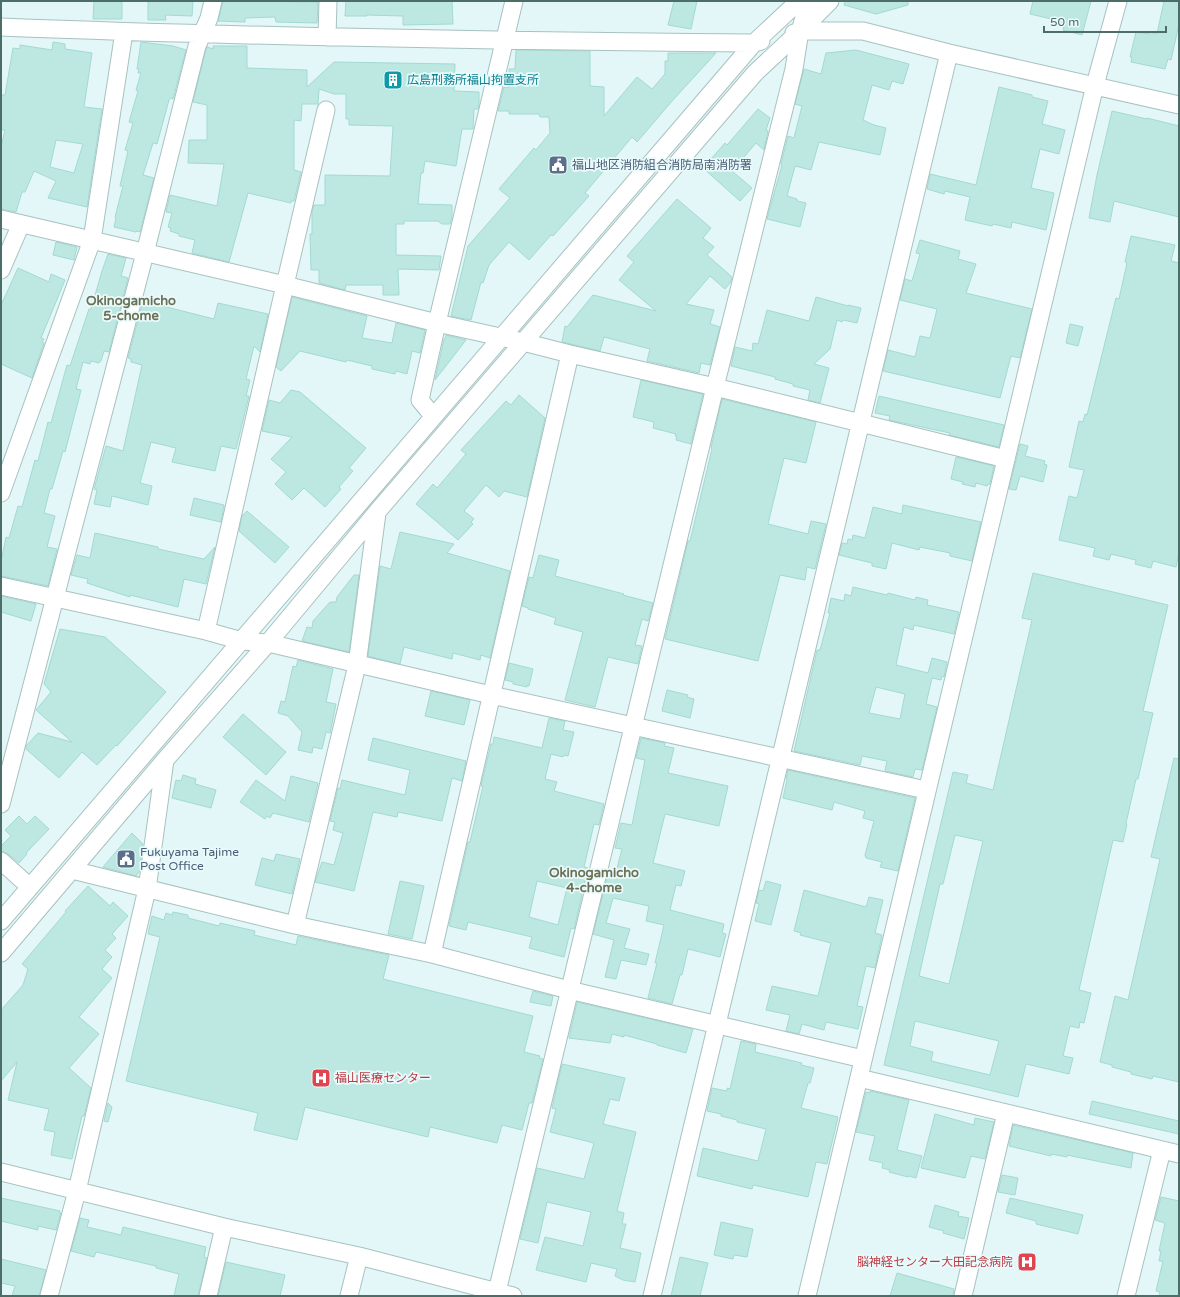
<svg xmlns="http://www.w3.org/2000/svg" width="1180" height="1297" font-family="'Varela Round','Noto Sans JP',sans-serif">
	<style>
		.building { fill: #bde8e2; stroke: #a2dad2; fill-rule: evenodd }
		.lines { fill: none; stroke-linecap: round; stroke-linejoin: round }
		.minor-casing { stroke: #a7c2c1; stroke-width: 19 }
		.minor { stroke: #fff; stroke-width: 17 }
		.labels { text-anchor: middle; dominant-baseline: central; stroke-width: 3.5; stroke-linejoin: round; paint-order: stroke }
		.culture-label { font-size: 12px; fill: #0d838f; stroke: #e9fafc; text-anchor: start }
		.service-label { font-size: 12px; fill: #4e5e75; stroke: #e9fafc; text-anchor: start }
		.health-label { font-size: 12px; fill: #be3a42; stroke: #e9fafc; text-anchor: start }
		.neighbourhood-label { font-size: 13px; font-weight: bold; fill: #6c7054; stroke: #e9fafc }
	</style>
	<rect width="100%" height="100%" fill="#e3f6f8"/>
	<!-- building -->
	<path class="building" d="M94 1H122V19H93Z
		M148 1H193L192 16 165 15 166 20H148Z
		M223 1 318 2 317 23 276 22 275 17 245 18V22L218 21Z
		M346 1H452L453 24 403 25V16L367 15V16H345Z
		M674 1H697L691 29 668 25Z
		M845 1H908V5L876 14 844 5Z
		M1033 1H1091L1082 35 1063 30 1064 26 1059 24 1060 21 1030 14Z
		M1164 1H1179V24L1171 60 1168 59 1165 69 1131 62 1132 57H1130L1136 32 1149 34V32L1157 34Z
		M53 42 65 44V49L92 53 84 107 102 109 87 207 48 198 56 181 34 171 25 192H22L16 212 1 209V147L5 130H1V95H5L13 48 20 49V45L52 50ZM56 140 83 144 74 173 50 167Z
		M141 42 173 46 186 50 173 99 171 98 169 100 157 144 153 143 143 175 154 178 140 232 137 231 136 232 114 227 116 218 115 217 123 186H120L128 151 125 150 133 123 129 122 138 91 136 90 141 73H138L139 69H137Z
		M213 46H247V68L307 70V87L334 62 455 64 454 91 479 92V106L478 109H474L473 129H462L456 166 425 161 423 173H421L418 204 452 205V217L450 224H442L438 221H404V224H396V255L441 256 439 270 398 269 399 295H383V285H346L345 290 319 283V270H311L310 234H312V212L314 205H325V175L390 176 393 126 349 125V119H346V94H334L319 89 318 104H302L301 121 294 120V170L301 172 294 201H291V203L248 193 229 262 192 253 195 240 179 236V234L170 231 171 228 168 227 172 213 166 212 170 195 217 206 224 164 188 163 189 140H207V105L193 102 206 49 207 47 213 49Z
		M516 50 590 51V86L604 87V116L637 77 652 89 665 74V61H668V53H716L673 100 637 142 632 137 585 193 589 196 553 236 551 235 529 260 509 242 489 265 483 283 481 282 471 320 451 316 468 246 510 198 499 189 534 148 536 150 550 133 549 117H540L539 114H509V111H498L504 87 509 88V69H515Z
		M856 50 909 64 903 84 892 81 889 90 872 85 863 120 874 125 886 128 880 155 819 142 811 170 795 166 787 196 797 199V201L806 203 800 227 767 219 782 165 781 164 788 136 794 138 802 106 795 104 804 69 821 74 826 53Z
		M999 87 1032 95V97L1048 101 1042 124 1065 130 1059 154 1040 149 1031 188 1054 193 1046 230 1012 222 1011 228 993 224 992 226 965 220 970 197 945 191 944 194 927 189 930 174 976 185Z
		M758 109 770 118 766 130 768 131 764 150 756 143 732 171 752 188 740 201 703 168 725 143 727 145Z
		M1112 111 1147 119V118L1179 126V217L1114 201 1110 222 1089 218 1097 175Z
		M677 199 711 228 703 238 714 247 707 255 731 276 732 278 730 283 725 289 710 276 686 304 714 310 710 324 720 327 710 365 701 363 699 373 647 361 650 349 604 337 600 351 562 342 565 326 567 327 593 295 656 311 619 280 634 262 627 256Z
		M1131 236 1175 245 1171 261 1179 263V553L1176 567 1153 561 1151 568 1135 564 1136 560 1111 554 1109 560 1093 556 1095 548 1059 540 1069 496 1077 498 1084 470 1069 467 1079 421 1083 422 1085 414 1087 415 1116 298 1119 299 1127 263 1125 262Z
		M920 240 960 251 958 259 976 264 966 293 1032 309 1020 358 1011 356 1000 398 883 371 888 350 915 357 920 336 930 338 937 309 900 300 905 279 912 281 920 254 916 253Z
		M56 242 77 247 74 260 53 255Z
		M108 254 126 258 121 276 128 278 109 352 104 351 101 361H100L99 363 91 361 90 364 83 362 76 389 81 390 78 402 65 452 63 451 52 489H50L44 513 55 516 47 547 57 549 48 586 1 576V562L6 537 9 538 18 506 22 507 35 460 38 461 48 422 51 423 67 365 70 366 89 309H91L102 271Z
		M18 268 49 282 51 274 65 280 41 338 44 339 42 342 44 343 32 378 1 364V305Z
		M292 297 367 316 362 338 392 343 396 323 425 330 420 353 412 351 407 374 396 371 395 374 372 369V366L347 360 346 362 300 351 281 371 276 367Z
		M816 297 848 306V305L861 308 857 323 843 320 842 322 837 320 830 349 814 364 829 368 820 403 808 400 810 390 793 386V384L775 379V377L731 366 735 347 752 351 753 343 758 344 764 322 765 323 764 322 767 310 809 321Z
		M143 301 214 319 218 303 268 314 260 352 254 346 246 379 250 380 246 396H249L236 449 221 446 215 471 172 462 176 448 151 442 140 483 152 486 148 505 112 496 110 507 94 504 97 490 94 489 106 446 123 451 142 365 131 362V359L128 358Z
		M1070 324 1083 327 1078 346 1066 343Z
		M446 335 466 340 435 380 444 339H445Z
		M641 380 703 394 691 444 676 440 677 436H675L676 434 653 428 654 422 633 417Z
		M291 390 300 392 366 448 349 468 353 471 339 487 341 489 325 507 304 488 292 500 275 484 286 472 271 459 292 437 262 431 269 400 280 403Z
		M519 395 545 418 527 497 504 491 499 497 486 485 464 511 474 519 471 522 473 524 458 540 416 504 433 484 437 488 466 454 461 450 506 401 511 405Z
		M879 396 1004 425 999 447 949 435 950 433 889 420 890 416 875 413Z
		M722 399 816 422 806 463 784 458 768 524 808 534 811 521 826 524 815 569 807 567 805 580 780 575 758 661 665 639 688 541H690L712 449 711 448Z
		M1020 444 1028 446 1025 456 1045 461 1044 464 1047 465 1043 482 1020 476 1016 490 1009 489Z
		M956 457 994 466 990 484H988L987 486 976 483 975 487 962 484 963 482 951 479Z
		M194 498 224 505 221 522 190 515Z
		M903 505 981 522 972 561 950 556V553L920 547 919 550 892 543 886 569 872 566V563L839 555 842 543 847 544 848 539 852 540 853 535 865 538 873 507 902 514Z
		M247 511 289 547 275 563 239 531 242 516Z
		M400 532 454 544 447 553 510 571 490 658 481 655 480 660 453 653 452 659 404 647 400 664 368 656 380 566 391 569Z
		M95 533 158 547V549L204 559 215 547 206 584 184 579 178 607 130 595V597L87 583 88 579 71 575 77 555 90 558Z
		M539 555 559 560 555 576 624 594 623 595 653 603 648 621 642 619 635 645 642 646 638 664 608 657 595 707 565 700 583 632 554 624 556 618 528 609V608L522 606 529 577 533 578Z
		M1033 573 1168 605 1143 711 1153 713 1138 779H1136L1126 823 1127 824 1123 842 1113 840 1079 990 1091 993 1084 1023 1080 1022 1079 1028 1070 1026 1063 1056 1073 1058 1069 1074 1026 1064 1018 1097 884 1065 953 772 968 775 966 783 993 790 1032 620 1022 618ZM955 835 983 841 949 984 919 976 940 884H943ZM915 1021 999 1041 990 1075 931 1061 933 1052 910 1046Z
		M354 575H359L349 652 302 641 307 627 312 628 313 621 330 602H336L337 597Z
		M853 587 887 595 888 593 915 600 916 597 928 600 927 605 959 612 954 634 914 625 913 630 904 627 896 665 928 673 932 658 947 662 944 677 942 676 941 680 932 678 926 704 937 707 922 770 915 769 913 777 885 771 887 761 862 756 860 765 794 751 817 650H820L830 613H828L831 598 844 601 845 594 851 596ZM876 687 905 694 900 719 869 713Z
		M1 596 36 604 31 621 1 612Z
		M60 629 105 637 166 692 117 746 116 745 97 765 82 752 59 778 26 749V746L38 733 72 742 36 710 51 692 44 684Z
		M298 660 333 669 326 702 336 704 330 733 326 732 322 749 313 747 312 753 298 750 302 732 288 716 278 713 281 701 285 702 293 666 296 667Z
		M509 663 533 669 529 686 527 685V687L513 684V682L505 680Z
		M667 690 688 695 687 697 694 699 690 718 662 711Z
		M431 691 470 700 464 725 425 716Z
		M243 714 286 752 266 775 223 737Z
		M549 718 565 721 563 730 574 732 568 756 564 755 563 757 551 754 545 779 557 782 554 791 604 804 599 825 594 824 584 867 588 868V869L574 929 571 928 564 957 529 948 532 937 468 922 466 930 449 926 468 842H470L483 786H481L490 748 491 744H493L494 737 542 748ZM537 881 567 888 558 925 529 917Z
		M373 738 466 761 462 781 452 778 442 821 398 812 397 817 373 812 354 891 315 882 322 862 334 865 343 833 333 830 335 822 330 821 338 788 340 789 342 780 405 795 410 770 368 760Z
		M641 738 665 743 664 746 674 748 668 773 728 786 719 826 665 814 653 863 685 871 681 886 676 885 670 910 724 924 722 933 726 934 720 957 688 949 682 975H680L672 1004 648 998 657 963H655L664 925 646 921 649 906 613 898 606 923 630 929 624 948 649 954 646 965 621 960 616 979 605 977 614 940 593 934 608 874 615 876 622 849 615 848 621 823 632 825 645 760 636 758Z
		M1174 758 1179 759V1082L1153 1076 1152 1079 1131 1074V1072L1112 1067V1065L1100 1062 1115 996 1128 1000 1160 859 1151 857Z
		M788 770 915 798 898 871 880 867 882 862 866 858 865 855 874 821 863 818 865 811 834 802 832 810 783 798 787 780 786 779Z
		M183 775 196 779 195 784 216 790 211 808 172 798 176 780 181 781Z
		M291 776 318 783 309 822 273 813 270 818 267 816 265 819 240 802 256 780 285 801Z
		M19 816 27 824 35 816 49 829 26 853 27 854 19 863 8 854 1 851V846L11 836 5 830Z
		M132 833 143 844 139 872 136 876 103 867Z
		M276 854 300 859 292 894 255 885 262 858 274 861Z
		M400 881 424 886 412 939 388 934Z
		M766 881 781 885 771 925 755 921 759 904 756 903 759 890 763 891Z
		M88 886 110 906 113 902 128 916 112 934 116 938 105 950 112 957 102 969 112 978 79 1017 99 1034 69 1068 91 1088 84 1116H82L72 1159 51 1155 55 1132 44 1130 49 1109 8 1100 17 1062 1 1081V1010L23 985 28 969 22 964 66 912 65 911Z
		M804 890 866 907 869 897 883 900 875 933 882 935 875 968 866 966 857 1006 863 1007 858 1029 826 1022 824 1030 802 1024 799 1034 786 1031 790 1015 766 1010 772 986 818 996 831 943 800 935 801 933 794 931Z
		M173 912 188 915V918L219 926 220 923 255 931 254 935 296 945 298 936 389 955 383 979 533 1016 524 1052 540 1056 539 1058 543 1059 532 1103H529L522 1130 502 1125 497 1143 430 1127 428 1137 305 1107 297 1140 254 1130 258 1113 126 1081 160 937 148 934 152 916 164 920 166 913 172 915Z
		M533 991 553 996 551 1006 530 1002Z
		M577 1002 693 1029 686 1053 657 1045V1044L624 1035V1037L612 1034 610 1043 569 1038Z
		M741 1041 756 1044 755 1052 802 1063 801 1065 814 1068 810 1083H808L801 1108 838 1117 827 1164 816 1162 808 1197 753 1185 752 1189 697 1176 703 1148 758 1161 766 1129 737 1122V1120L721 1116V1114L707 1111 712 1088 727 1091V1088L730 1089Z
		M562 1064 625 1078 619 1101 610 1099 603 1124 636 1132 617 1211 624 1213 622 1224H626L620 1248 641 1253 635 1282 623 1280 615 1276 617 1269 591 1263 586 1282 536 1270 545 1237 583 1246 591 1212 547 1202 538 1243 520 1239 537 1168 584 1179 594 1143 550 1132 556 1109 552 1108Z
		M870 1091 909 1100 897 1150 922 1156 916 1178 909 1176 908 1177 889 1172 890 1170 882 1168 883 1163 869 1160 875 1136 856 1132 866 1092 870 1093Z
		M1092 1101 1179 1121V1134L1089 1114Z
		M108 1103 112 1107 108 1122 104 1121Z
		M935 1114 974 1125 975 1118 994 1122 985 1159 971 1156 965 1178 921 1168Z
		M1013 1125 1133 1153 1131 1168 1067 1155V1157L1051 1154V1156L1009 1146Z
		M1002 1175 1018 1178 1015 1195 998 1192Z
		M1161 1197 1179 1201V1296H1159L1160 1292 1156 1291 1163 1261H1159L1161 1251H1159L1165 1223 1155 1220Z
		M1 1198 60 1211 59 1213H61L56 1230 38 1226V1230L1 1221Z
		M1010 1198 1083 1215 1078 1234 1036 1224V1221L1006 1213Z
		M935 1205 959 1212 958 1216 969 1218 964 1239 943 1233 944 1231 929 1227Z
		M80 1218 89 1220 87 1227 121 1235 123 1227 206 1247 204 1257 207 1258 198 1296H174L179 1274 156 1268V1266L96 1252 94 1257 71 1251Z
		M721 1222 753 1229 747 1257 734 1255 733 1259 714 1255Z
		M680 1257 708 1263 700 1296H671Z
		M1 1259 46 1270 39 1296H12L15 1286 1 1283Z
		M226 1262 285 1275 280 1296H218Z
		M897 1273 954 1289 953 1296H890Z"/>
	<g class="lines">
		<defs>
			<path id="minor" d="M1 27C252 37 503 41 754 43L761 41
				M794 33 800 31H863L949 53 1179 105
				M327 37 328 1
				M1 219 285 285 437 323 523 342 570 354 715 387 1006 459
				M1 270 21 224
				M433 416 420 400 437 323 514 1
				M1 493 92 240 124 32
				M1 586 206 631 242 641 268 643 491 695 926 790
				M206 631 285 285 326 110
				M1 804 145 253 197 46 209 18 213 1
				M1 861 30 887
				M72 870 295 925 432 954 569 990 863 1059
				M1 921 754 43 799 1
				M295 925 357 665 377 513
				M1 953 165 760 268 643 377 512 755 73 800 31 830 1
				M432 954 570 354
				M859 1078 1179 1154
				M1 1172 224 1227 359 1256 513 1296
				M49 1296 77 1191 147 889 165 760
				M208 1296 224 1227
				M349 1296 359 1256
				M496 1296 715 387 794 69 800 31 809 1
				M652 1296 949 53
				M807 1296 1095 85 1118 1
				M963 1296 1006 1113
				M1126 1296 1162 1150"/>
		</defs>
		<!-- minor casing -->
		<use href="#minor" class="minor-casing"/>
		<!-- minor -->
		<use href="#minor" class="minor"/>
	</g>
	<!-- icons -->
	<defs>
		<symbol id="building-square" viewBox="-11 -11 22 22"><rect x="-9" y="-9" width="18" height="18" rx="4" fill="#0f9aa8" stroke="#e9fafc"/><path d="M-4-6H4V6H1V3H-1V6H-4ZM-2.5-4.3h1.7v1.8h-1.7ZM.8-4.3h1.7v1.8H.8ZM-2.5-1h1.7V.8h-1.7ZM.8-1h1.7V.8H.8Z" fill="#fff"/></symbol>
		<symbol id="civic-square" viewBox="-11 -11 22 22"><rect x="-9" y="-9" width="18" height="18" rx="4" fill="#5c6f8a" stroke="#e9fafc"/><path d="M-.6-6.5H3V-4.5H.6V-3L4-1V1h2V6H-6V1h2V-1L-.6-3ZM-1.2 2.5V6h2.4V2.5Z" fill="#fff"/></symbol>
		<symbol id="hospital-square" viewBox="-11 -11 22 22"><rect x="-9" y="-9" width="18" height="18" rx="4" fill="#e0444e" stroke="#e9fafc"/><path d="M-5-5h3v3.5h4V-5h3V5h-3V1.5h-4V5h-3Z" fill="#fff"/></symbol>
	</defs>
	<g fill-rule="evenodd">
		<use href="#building-square" x="382" y="69" width="22" height="22"/>
		<use href="#civic-square" x="547" y="154" width="22" height="22"/>
		<use href="#civic-square" x="115" y="848" width="22" height="22"/>
		<use href="#hospital-square" x="310" y="1067" width="22" height="22"/>
		<use href="#hospital-square" x="1016" y="1251" width="22" height="22"/>
	</g>
	<g class="labels">
		<!-- culture labels -->
		<g class="culture-label">
			<text x="407" y="80">広島刑務所福山拘置支所</text>
		</g>
		<!-- service labels -->
		<g class="service-label">
			<text x="572" y="165">福山地区消防組合消防局南消防署</text>
			<text x="140" y="852">Fukuyama Tajime<tspan x="140" dy="14">Post Office</tspan></text>
		</g>
		<!-- health labels -->
		<g class="health-label">
			<text x="335" y="1078">福山医療センター</text>
			<text x="1013" y="1262" text-anchor="end">脳神経センター大田記念病院</text>
		</g>
		<!-- neighbourhood labels -->
		<g class="neighbourhood-label">
			<text x="131" y="301">Okinogamicho<tspan x="131" dy="15">5-chome</tspan></text>
			<text x="594" y="873">Okinogamicho<tspan x="594" dy="15">4-chome</tspan></text>
		</g>
	</g>
	<!-- border -->
	<rect width="1180" height="1297" fill="none" stroke="#4d6d68" stroke-width="4"/>
	<!-- scale -->
	<path d="M1044 26v6h122v-6" fill="none" stroke="#4d6d68" stroke-width="2"/>
	<text x="1050" y="26" font-size="12" fill="#4d6d68" stroke="#e9fafc" stroke-width="3" paint-order="stroke">50 m</text>
</svg>
